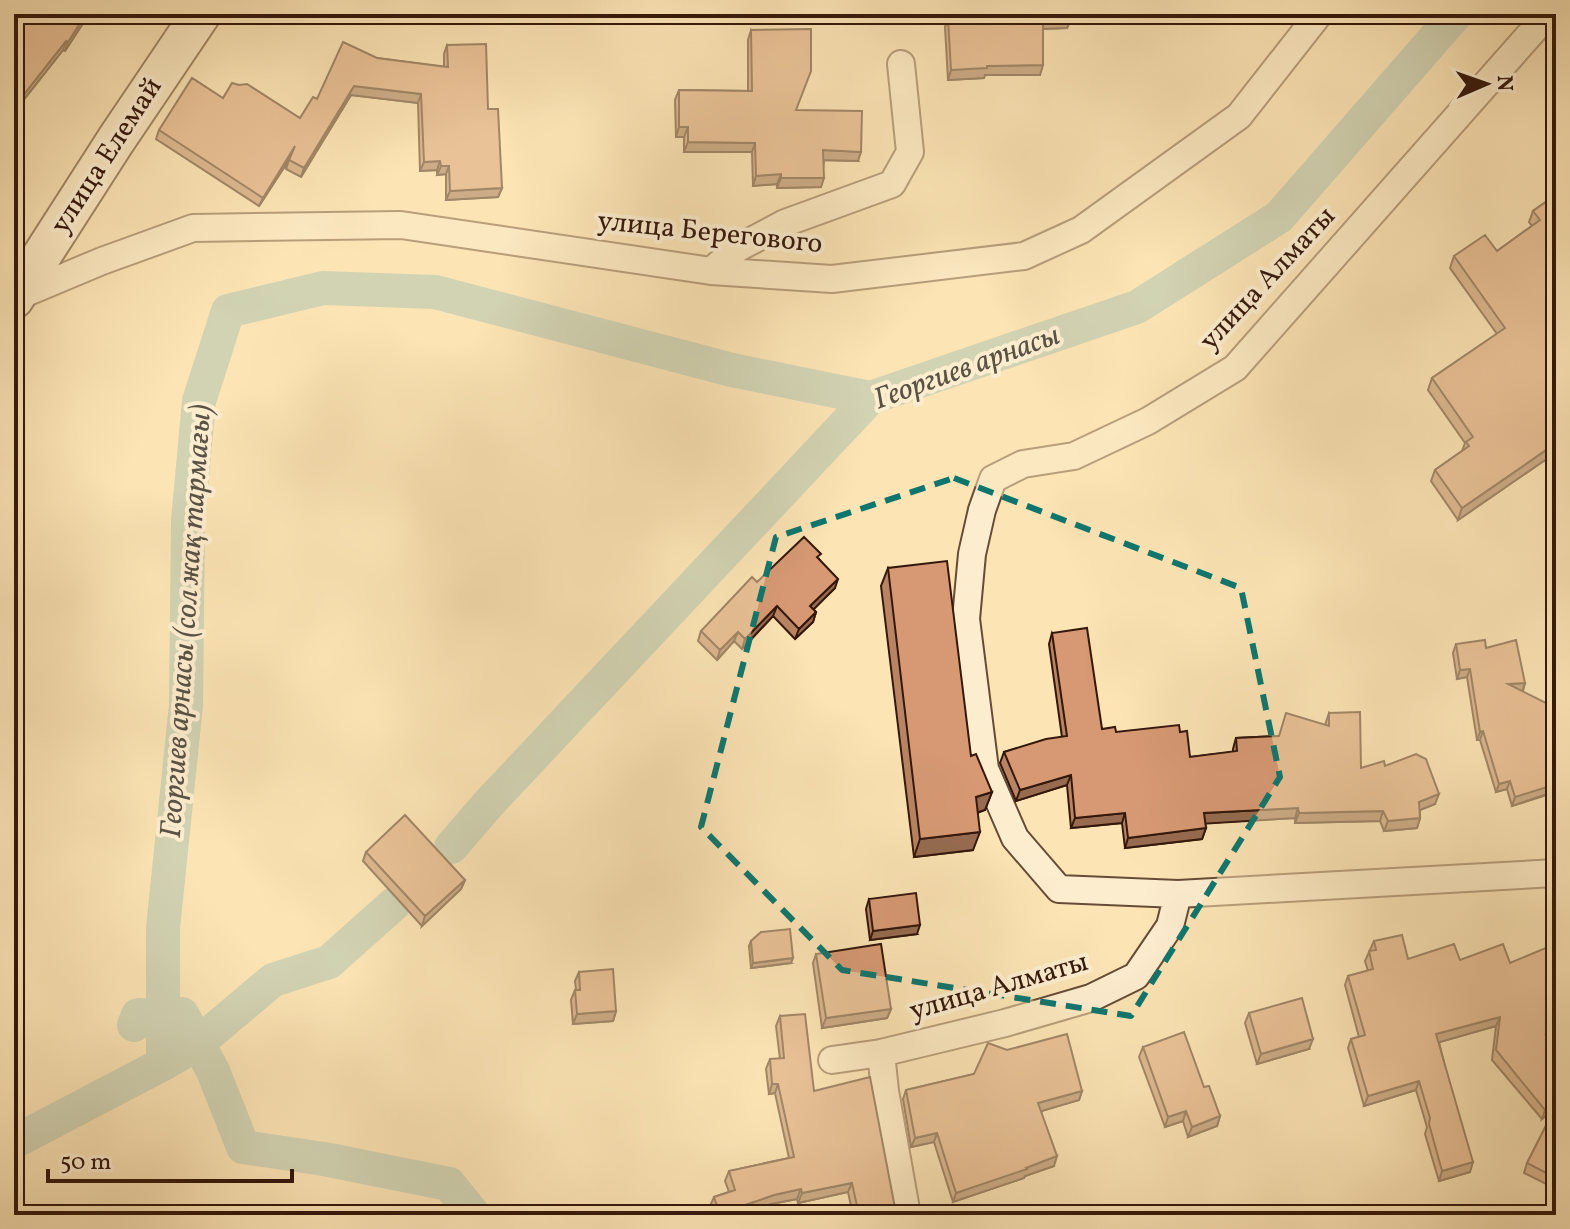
<svg xmlns="http://www.w3.org/2000/svg" width="1570" height="1229" font-family="Vollkorn,serif">
	<style>
		.lines { fill: none; stroke-linecap: round; stroke-linejoin: round }
		.canal { stroke: #9fbeb1; stroke-width: 34 }
		.street-casing { stroke: #664b36; stroke-width: 30 }
		.secondary-casing { stroke: #34180b; stroke-width: 42 }
		.street { stroke: #fdedcf; stroke-width: 26 }
		.secondary { stroke: #fdedcf; stroke-width: 38 }
		.wall { fill: #b88463; stroke: #34180b; stroke-width: 2 }
		.shaded-wall { fill: #966b50; stroke: #34180b; stroke-width: 2 }
		.building { fill: #d69973; stroke: #34180b; stroke-width: 2 }
		.marked { fill: none; stroke: #0f766e; stroke-width: 6; stroke-dasharray: 16 10; stroke-linejoin: round }
		.labels { text-anchor: middle; dominant-baseline: central; stroke-width: 8; stroke-linejoin: round; paint-order: stroke }
		.street-label { font-size: 28px; fill: #34180b; stroke: #fdedcf }
		.water-label { font-size: 30px; font-style: italic; fill: #595245; stroke: #fdedcf }
	</style>
	<rect width="100%" height="100%" fill="#fce4b5"/>
	<filter id="stains"><feTurbulence type="fractalNoise" baseFrequency=".0025" numOctaves="4"/><feColorMatrix values="0 0 0 0 .2 0 0 0 0 .09 0 0 0 0 .02 0 0 0 .5 -.17"/></filter>
	<radialGradient id="worn" r=".72"><stop offset=".6" stop-color="#630" stop-opacity="0"/><stop offset="1" stop-color="#630" stop-opacity=".3"/></radialGradient>
	<g class="lines">
		<!-- canal -->
		<path class="canal" d="M451 847 490 802 870 398 1137 307 1279 217 1456 14
			M134 1025 138 1015 163 1017 182 1014 213 1071 243 1147 324 1159 449 1184 474 1215
			M163 1064V928L186 705 188 521 199 401 228 311 323 288 435 292 732 370 870 398
			M14 1142 163 1064 197 1044 273 980 329 962 394 904"/>
		<defs>
			<path id="street" d="M1548 14 1235 368 1148 421 1074 456 1023 464 993 479 982 510 972 554 966 619 985 769 1015 838 1059 889 1178 894 1556 873
				M711 271 738 248 785 223 892 184 910 152 901 64
				M16 297 102 261 193 228 401 225 711 271 832 279 1024 256 1081 230 1239 116 1319 14
				M881 1053 885 1091 907 1215
				M832 1060 881 1053 1005 1023 1091 998 1136 976 1170 926 1178 894"/>
			<path id="secondary" d="M14 299 116 140 201 14"/>
		</defs>
		<!-- street casing -->
		<use href="#street" class="street-casing"/>
		<!-- secondary casing -->
		<use href="#secondary" class="secondary-casing"/>
		<!-- street -->
		<use href="#street" class="street"/>
		<!-- secondary -->
		<use href="#secondary" class="secondary"/>
	</g>
	<!-- wall -->
	<path class="wall" d="M14 14H89L65 51 63 50 14 112Z
		M1008 14H1071V19L1067 28 1043 29 1040 75H985L984 78 948 80 945 27 948 18H1008Z
		M751 30 796 110 858 161 824 160 821 187 777 188V184L753 186 752 152H684V137H676L675 100 679 90 748 91V40Z
		M447 45 488 109 502 188 498 197 446 200V174L437 175V170L420 171 418 103 351 95 301 177 286 169 289 160 259 206 156 139 159 130 223 98 300 118 317 99 377 58 444 67V54Z
		M1556 195V362L1554 364 1556 367V469L1548 458 1458 520 1431 481 1435 470 1462 451 1465 443 1428 390 1432 378 1497 334 1450 268 1454 256 1497 251 1532 226 1529 222 1533 211Z
		M819 559 835 588 813 609 816 612 813 622 795 639 773 616 742 649 734 641 717 660 698 641 701 631 757 582Z
		M888 568 971 756 992 792 985 810 977 813 973 850 914 857 881 586Z
		M1052 633 1102 729 1116 732H1180L1190 757 1233 752V749L1236 738 1278 736 1325 725 1329 713 1361 768 1385 766 1435 804 1420 810V818L1417 828 1384 831 1380 821 1295 823V818L1205 823 1206 828 1202 839 1125 848 1122 823 1071 828 1067 785 1016 801 1000 763 1004 752 1062 737 1049 644Z
		M1456 644 1486 648 1525 683 1523 691 1545 794 1544 796 1512 806 1507 789 1496 792 1480 740H1477L1467 677 1457 679 1453 653Z
		M366 852 465 880 461 889 422 926 363 861Z
		M869 899 917 934 870 940 866 909Z
		M751 941 791 963 751 968 749 946Z
		M1374 941 1408 959 1460 960 1510 963 1552 1042 1556 1047V1189L1524 1173 1527 1163 1555 1108 1542 1119 1492 1060 1496 1026 1439 1042 1470 1172 1439 1181 1425 1134 1427 1127 1416 1090 1364 1106 1348 1048 1351 1039 1359 1037 1345 985 1348 976 1368 971 1365 961Z
		M816 954 891 1009 887 1018 822 1028 813 963Z
		M579 972 616 1011 613 1021 573 1024 571 1000 575 990H576L575 981Z
		M1249 1013 1309 1049 1257 1064 1245 1023Z
		M780 1016 814 1091 899 1215H853L848 1192 798 1203 797 1199 771 1204 747 1212 748 1215H713L710 1206 714 1197 729 1192 725 1181 729 1171 789 1158 775 1093 769 1094 766 1069 770 1059H780L776 1026Z
		M1143 1047 1220 1116 1217 1126 1188 1137 1183 1121 1165 1127 1139 1057Z
		M1007 1050 1082 1091 1079 1100 1041 1111 1054 1166 1025 1176 1024 1178 953 1202 934 1142 911 1147 903 1099 906 1090 974 1074Z"/>
	<!-- shaded-wall -->
	<path class="shaded-wall" d="M86 14H89L65 51 68 42Z
		M1043 19H1071L1067 28 1039 29Z
		M66 41 63 50 14 112V107Z
		M1043 65 1040 75H985L984 78 948 80 951 70 987 66Z
		M354 86 421 94 418 103 351 95 301 177 304 168Z
		M679 127H688L684 137H676Z
		M688 142 755 143 752 152H684Z
		M295 146 292 155 259 206 263 198Z
		M823 150 861 152 858 161 820 160Z
		M440 161 437 170 420 171 424 162Z
		M441 166H449L446 174 437 175Z
		M781 174 777 184 753 186 756 176Z
		M781 178H824L821 187 777 188Z
		M502 188 498 197 446 200 450 191Z
		M1556 354V362L1546 369 1550 358Z
		M1552 446 1548 458 1458 520 1462 508Z
		M838 579 835 588 807 616 810 606Z
		M777 606 773 616 742 649 745 639Z
		M816 612 813 622 795 639 799 629Z
		M738 632 734 641 717 660 720 650Z
		M1470 669 1467 677 1457 679 1460 670Z
		M1525 683 1522 692 1508 684Z
		M1483 731 1480 740H1477L1480 732Z
		M1071 775 1067 785 1016 801 1020 790Z
		M1510 781 1507 789 1496 792 1499 784Z
		M1556 783V791L1512 806 1515 797Z
		M992 792 985 810 969 815 976 797Z
		M1439 794 1435 804 1415 812 1419 802Z
		M1298 808 1295 818 1200 824 1204 813Z
		M1383 811 1380 821 1295 823 1299 813Z
		M1125 813 1122 823 1071 828 1075 818Z
		M1420 818 1417 828 1384 831 1388 821Z
		M1206 828 1202 839 1125 848 1128 838Z
		M980 832 973 850 914 857 920 839Z
		M465 880 461 889 422 926 425 916Z
		M920 925 917 934 870 940 873 931Z
		M793 958 791 963 751 968 753 963Z
		M891 1009 887 1018 822 1028 826 1018Z
		M616 1011 613 1021 573 1024 577 1014Z
		M1500 1017 1496 1026 1433 1044 1436 1034Z
		M1556 1032V1040L1543 1045 1546 1035Z
		M1313 1039 1309 1049 1257 1064 1261 1054Z
		M1419 1081 1416 1090 1364 1106 1368 1096Z
		M772 1084H778L775 1093 769 1094Z
		M1082 1091 1079 1100 1035 1113 1038 1103Z
		M1556 1101V1107L1542 1119 1545 1110Z
		M1186 1111 1183 1121 1165 1127 1168 1117Z
		M1220 1116 1217 1126 1188 1137 1192 1127Z
		M937 1133 934 1142 911 1147 915 1138Z
		M1057 1156 1054 1166 1025 1176 1024 1178 953 1202 956 1193Z
		M1473 1162 1470 1172 1439 1181 1442 1171Z
		M852 1183 848 1192 798 1203 802 1193Z
		M801 1189 797 1199 771 1204 741 1214 745 1205 774 1195Z"/>
	<!-- building -->
	<path class="building" d="M14 14H86L68 42 66 41 14 107Z
		M1012 14H1071V19H1043V65L987 66V68L951 70 948 18H1008V17H1012Z
		M811 29V71L796 110 862 111 861 152 823 150 824 178H781V174L756 176 755 143 688 142V127H679V90L752 91 751 30Z
		M343 42 377 58 448 67 447 45 486 44 488 109H498L502 188 450 191 449 166H441L440 161 424 162 421 94 354 86 304 168 289 160 295 146 263 198 159 130 192 78 223 98 232 83 239 85 247 84 300 118 313 97 317 99Z
		M1556 195V354L1550 358 1556 367V452L1552 446 1462 508 1435 470 1469 446 1466 442 1473 437 1432 378 1505 328 1454 256 1485 235 1497 251 1540 220 1533 211Z
		M804 537 821 554 817 557 838 579 810 606 816 612 799 629 777 606 745 639 738 632 720 650 701 631 752 577 757 582Z
		M947 561 971 756 976 754 992 792 976 797 980 832 920 839 888 568Z
		M1087 628 1102 729 1115 727 1116 732 1179 725 1180 732 1187 731 1190 757 1237 751 1236 738 1279 736 1286 713 1329 726V713L1360 712 1361 768 1384 761 1385 766 1416 754 1426 759 1439 794 1419 802 1420 818 1388 821 1383 811 1299 813 1298 808 1204 813 1206 828 1128 838 1125 813 1075 818 1071 775 1020 790 1004 752 1046 739 1067 736 1052 633Z
		M1485 640 1486 648 1516 640 1525 683 1508 684 1550 705 1556 727V783L1547 786V787L1515 797 1510 781 1499 784 1483 731 1480 732 1470 669 1460 670 1456 644Z
		M405 815 465 880 425 916 366 852Z
		M916 893 920 925 873 931 869 899Z
		M790 929 793 958 753 963 751 941 761 932Z
		M1402 935 1408 959 1454 944 1460 960 1503 944 1510 963 1548 947 1552 957 1556 956V1032L1546 1035 1556 1047V1101L1545 1110 1496 1050 1500 1017 1436 1034 1473 1162 1442 1171 1429 1124 1430 1118 1419 1081 1368 1096 1351 1039 1365 1035 1348 976 1373 969 1369 951 1376 950 1374 941Z
		M881 944 891 1009 826 1018 816 954Z
		M613 969 616 1011 577 1014 575 990H580L579 972Z
		M1302 998 1313 1039 1261 1054 1249 1013Z
		M805 1014 814 1091 870 1077 895 1208 899 1215H859L852 1183 802 1193 801 1189 774 1195 745 1205 748 1215H720L714 1197 735 1190 729 1171 794 1157 778 1084H772L770 1059 784 1058 780 1016Z
		M1184 1032 1204 1087 1209 1086 1220 1116 1192 1127 1186 1111 1168 1117 1143 1047Z
		M1067 1034 1082 1091 1038 1103 1057 1156 1026 1168 1027 1169 956 1193 937 1133 915 1138 906 1090 974 1074 988 1043 1007 1050Z
		M1556 1106V1178L1527 1163Z"/>
	<!-- marked area -->
	<path d="M0 0H1570V1229H0ZM954 478 1241 588 1280 777 1131 1016 842 970 701 827 776 537Z" fill="#fce4b5" fill-opacity=".55" fill-rule="evenodd"/>
	<path class="marked" d="M954 478 1241 588 1280 777 1131 1016 842 970 701 827 776 537Z"/>
	<g class="labels">
		<!-- street labels -->
		<g class="street-label">
			<text transform="translate(107 156) rotate(-57)">улица Елемай</text>
			<text transform="translate(710 233) rotate(6)">улица Берегового</text>
			<text transform="translate(1268 279) rotate(-47)">улица Алматы</text>
			<text transform="translate(999 987) rotate(-16)">улица Алматы</text>
		</g>
		<!-- water labels -->
		<g class="water-label">
			<text transform="translate(967 368) rotate(-20)">Георгиев арнасы</text>
			<text transform="translate(187 621) rotate(-86)">Георгиев арнасы (сол жақ тармағы)</text>
		</g>
	</g>
	<!-- margin -->
	<rect width="1570" height="1229" fill="none" stroke="#fce4b5" stroke-width="48"/>
	<rect x="16" y="16" width="1538" height="1197" fill="none" stroke="#34180b" stroke-width="4"/>
	<rect x="24" y="24" width="1522" height="1181" fill="none" stroke="#34180b" stroke-width="2"/>
	<!-- north arrow -->
	<g transform="translate(1486 84) rotate(88)" stroke="#fdedcf" stroke-width="6" paint-order="stroke">
	<path d="M0-6L14 30L0 20L-14 30Z" fill="#34180b"/>
	<text y="-12" font-size="22" font-weight="bold" text-anchor="middle" fill="#34180b">N</text>
	</g>
	<!-- scale -->
	<path d="M48 1169v12h244v-12" fill="none" stroke="#34180b" stroke-width="4"/>
	<text x="60" y="1169" font-size="24" fill="#34180b" stroke="#fdedcf" stroke-width="6" paint-order="stroke">50 m</text>
	<rect width="100%" height="100%" filter="url(#stains)"/>
	<rect width="100%" height="100%" fill="url(#worn)"/>
</svg>
